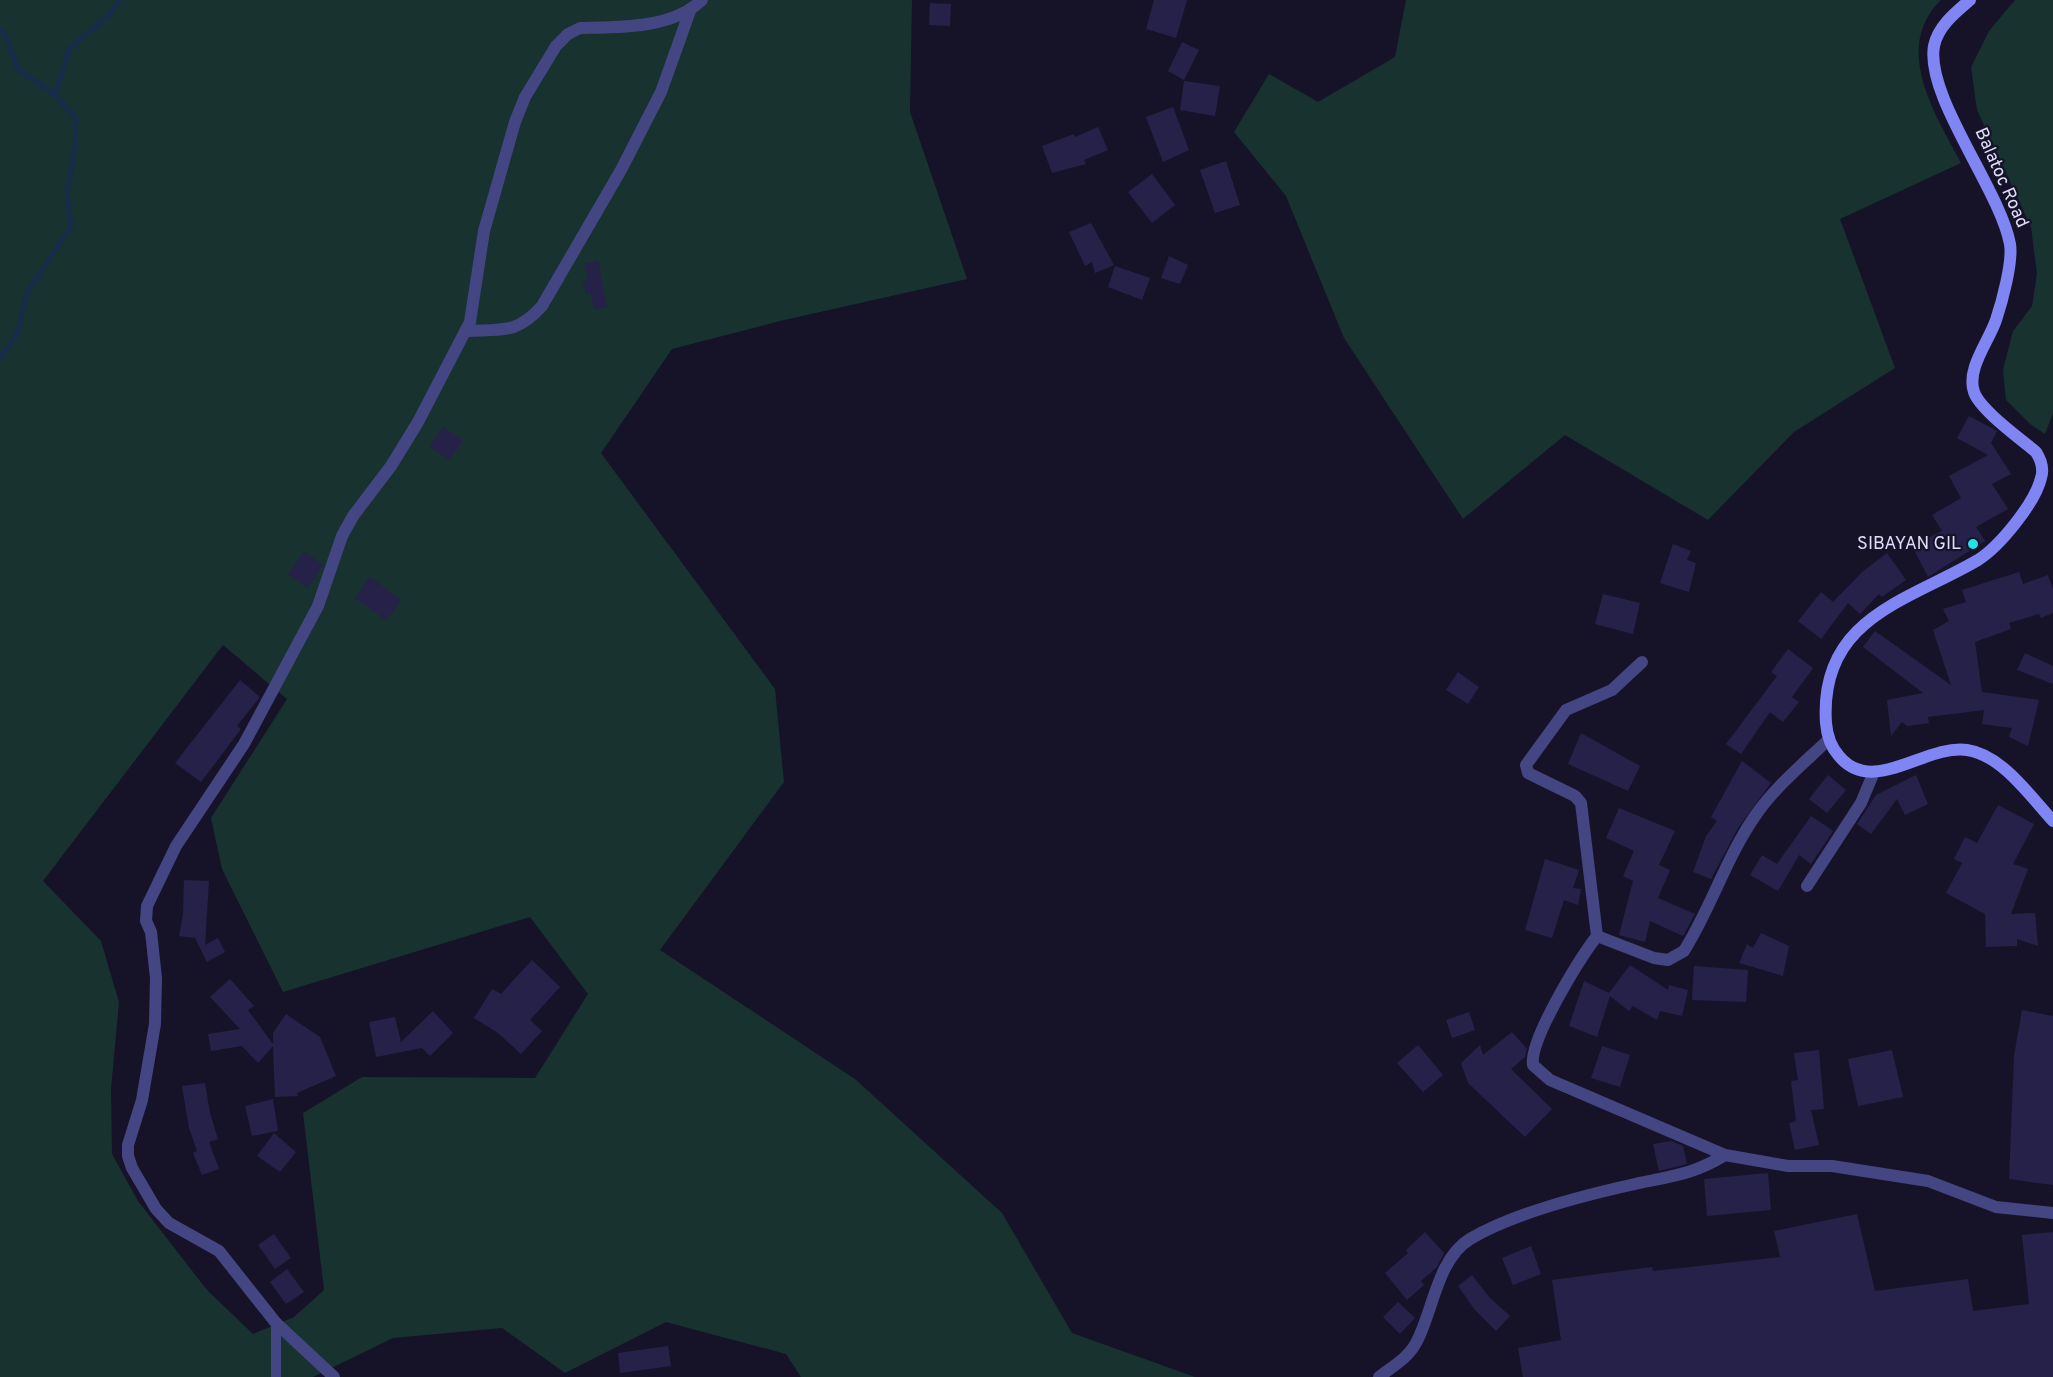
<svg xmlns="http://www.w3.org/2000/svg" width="2053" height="1377" font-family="Overpass,sans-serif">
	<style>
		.green { fill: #17322f; fill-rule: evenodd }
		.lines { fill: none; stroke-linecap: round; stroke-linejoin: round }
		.stream { stroke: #152d4b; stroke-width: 5 }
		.building { fill: #262148 }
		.lane { stroke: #434683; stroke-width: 10 }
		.street { stroke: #434683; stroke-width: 12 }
		.secondary { stroke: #7f85f2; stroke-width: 12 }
		.poi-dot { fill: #1ee2e8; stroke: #161329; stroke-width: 2 }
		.labels { text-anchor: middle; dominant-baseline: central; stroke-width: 4.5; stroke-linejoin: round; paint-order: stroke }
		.street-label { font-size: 18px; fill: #e0defc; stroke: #161329 }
		.poi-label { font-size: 18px; fill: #e0defc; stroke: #161329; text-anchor: end }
	</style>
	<rect width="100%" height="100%" fill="#161329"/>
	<!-- green -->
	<path class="green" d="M0 0H912L910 112 967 279 780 321 672 349 601 453 775 689 784 782 660 950 855 1079 1002 1213 1072 1333 1195 1377H801L786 1354 666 1322 565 1373 502 1328 393 1338 313 1377H0ZM223 645 287 699 211 818 222 869 283 992 530 917 588 994 535 1078 362 1077 303 1113 324 1290 294 1317 253 1334 207 1290 138 1201 112 1154 111 1089 119 1002 101 941 43 881Z
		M1406 0H1941C1892 48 1935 114 1961 163L1840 219 1895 368 1794 432 1708 520 1565 435 1463 519 1344 338 1286 196 1234 132 1269 74 1318 102 1395 57Z
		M2015 0H2053V413L2045 434 2030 424 2006 400 2003 370 2013 331 2032 306 2037 274 2031 227 1977 110 1971 67 1989 31Z"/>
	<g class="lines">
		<!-- stream -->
		<path class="stream" d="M0 30 5 34 18 69 55 95 76 118 75 150 67 190 71 227 27 293 18 332 0 358
			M55 95 69 49 110 14 120 0"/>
	</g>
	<!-- building -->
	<path class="building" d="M1154 0H1187L1176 38 1146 29Z
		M930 3 951 4 950 26 929 25Z
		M1182 42 1199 50 1184 80 1168 71Z
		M1184 81 1220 86 1215 116 1180 110Z
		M1173 107 1189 150 1163 162 1146 117Z
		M1098 127 1108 150 1084 160 1086 164 1052 173 1042 146 1074 134 1075 137Z
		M1226 161 1240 205 1215 213 1200 170Z
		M1152 174 1175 205 1152 223 1128 192Z
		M1091 223 1114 265 1095 273 1092 262 1085 266 1069 232Z
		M1169 256 1188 265 1180 284 1161 278Z
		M598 261 607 307 594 310 591 294H586L583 281 588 280 584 264Z
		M1115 266 1150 278 1142 300 1108 287Z
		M1969 416 1997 431 1991 443 2011 474 1992 484 2008 509 1976 527 1985 541 1928 577 1912 546 1942 531 1932 515 1961 498 1949 476 1988 455 1957 438Z
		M443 427 463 440 450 460 430 447Z
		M1673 544 1691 551 1687 560 1696 563 1689 592 1660 583Z
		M304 552 323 565 308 588 288 574Z
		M1887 553 1906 580 1882 597 1879 594 1860 614 1848 603 1821 639 1798 621 1821 592 1833 602 1863 571Z
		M2019 572 2023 584 2048 575 2053 589V613L2041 618 2039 614 2009 623 2011 629 1975 642 1982 692 2039 700 2028 746 2009 737 2012 728 1982 724 1984 710 1928 717 1929 723 1907 726 1902 722 1891 736 1887 700 1923 693 1863 647 1875 631 1951 685 1933 630 1949 621 1943 609 1966 602 1962 590Z
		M370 577 401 600 386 620 355 598Z
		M1603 594 1640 603 1633 634 1595 624Z
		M1788 649 1813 668 1792 697 1799 702 1783 722 1770 712 1741 754 1726 744 1777 676 1771 672Z
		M2025 653 2053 666V684L2017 670Z
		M1458 672 1479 687 1468 704 1446 690Z
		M240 680 260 697 237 726 241 729 201 782 175 763Z
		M1581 733 1640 766 1628 791 1568 764Z
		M1742 761 1771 783 1738 828 1711 879 1693 872 1706 836 1717 821 1711 817Z
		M1828 775 1846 790 1827 813 1809 799Z
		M1916 775 1928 804 1905 815 1897 799 1871 834 1857 824 1876 795Z
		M1998 805 2034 824 2013 864 2028 869 2011 914 2035 913 2038 946 2017 939V946L1986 947 1985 914 1946 893 1962 863 1954 859 1965 837 1977 843Z
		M1619 808 1675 831 1659 865 1670 870 1658 898 1695 914 1683 936 1650 921 1645 942 1619 935 1633 881 1623 876 1634 851 1606 838Z
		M1811 816 1833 831 1811 864 1799 855 1778 891 1750 875 1762 855 1777 864Z
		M1545 859 1579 870 1573 888 1581 889 1578 905 1564 900 1552 938 1525 930Z
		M184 880 209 881 205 945 218 938 225 952 207 962 195 938 179 936 183 914Z
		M1761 933 1789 946 1783 976 1739 963 1747 944 1753 948Z
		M532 960 560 987 530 1020 542 1031 521 1054 498 1033 474 1018 492 989 501 994Z
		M1630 965 1668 990 1669 985 1688 990 1682 1016 1660 1011 1657 1020 1633 1006 1629 1011 1610 996 1597 1037 1569 1026 1584 981 1609 993Z
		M1694 966 1748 970 1746 1002 1692 1000Z
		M230 979 254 1006 248 1010 273 1044V1033L286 1014 320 1037 336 1076 297 1093 298 1096 275 1097 273 1046 258 1063 242 1046 211 1051 208 1034 240 1029 210 997Z
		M2022 1010 2053 1016V1185L2009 1179 2014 1056Z
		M433 1011 453 1033 430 1056 422 1048 376 1057 369 1022 395 1017 401 1042Z
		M1469 1012 1475 1030 1452 1038 1446 1020Z
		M1512 1032 1527 1049 1525 1057 1511 1069 1552 1109 1525 1137 1468 1083 1461 1063 1480 1045 1483 1055Z
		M1418 1045 1443 1075 1423 1092 1397 1063Z
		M1602 1046 1630 1055 1620 1087 1591 1078Z
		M1819 1050 1824 1109 1811 1110 1819 1145 1795 1150 1789 1123 1796 1121 1791 1081 1798 1080 1794 1053Z
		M1892 1050 1903 1097 1858 1106 1848 1059Z
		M205 1083 210 1113 218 1139 209 1142 219 1169 202 1175 193 1153 197 1151 189 1128 182 1086Z
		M273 1099 278 1131 252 1136 245 1106Z
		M274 1133 296 1152 280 1172 257 1156Z
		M1671 1141 1683 1146 1687 1164 1659 1171 1653 1144Z
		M1768 1173 1771 1210 1707 1216 1704 1179Z
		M1857 1214 1875 1291 1968 1279 1973 1311 2029 1304 2022 1235 2053 1232V1377H1523L1518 1348 1561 1340 1552 1280 1652 1267 1653 1271 1780 1257 1774 1231Z
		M1425 1232 1444 1253 1437 1267 1421 1281 1424 1285 1407 1300 1385 1273 1408 1253 1406 1250Z
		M274 1234 291 1258 275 1269 258 1245Z
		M1531 1246 1541 1274 1513 1285 1502 1258Z
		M287 1269 304 1292 286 1304 270 1282Z
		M1472 1275 1489 1297 1510 1316 1496 1331 1475 1310 1458 1286Z
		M1398 1302 1415 1318 1400 1334 1383 1317Z
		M668 1346 671 1366 620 1373 618 1353Z"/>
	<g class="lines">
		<!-- lane -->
		<path class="lane" d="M276 1377V1323"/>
		<!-- street -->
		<path class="street" d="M465 331C501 329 516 335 542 306L621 170 661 92 690 11
			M1642 662 1612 690 1566 710 1526 765 1528 773 1575 796 1581 803 1597 936C1580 958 1529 1040 1533 1065L1550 1080 1725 1155 1788 1166H1832L1928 1181 1996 1207 2053 1213
			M1807 886 1861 803 1874 772
			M1597 936 1654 958 1668 960 1684 951C1711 908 1726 858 1755 816 1775 787 1803 764 1828 740
			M334 1377 276 1323 219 1251 169 1223 156 1209 132 1168 128 1156V1145L142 1100 155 1024 156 978 151 932 146 921 147 906 176 846 244 744 318 606 342 536 353 516 391 466 418 422 470 322 484 231 515 122 525 97 556 46 568 34 580 28C620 27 672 29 702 0
			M1379 1377C1392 1367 1408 1358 1416 1343 1433 1312 1437 1259 1470 1239 1514 1213 1585 1195 1635 1184 1672 1176 1692 1175 1725 1155"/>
		<!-- secondary -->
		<path class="secondary" d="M1970 0C1956 12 1938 26 1934 46 1925 96 2000 190 2010 244 2013 262 2002 302 1996 320 1989 341 1966 369 1974 392 1980 410 2021 439 2036 452 2041 460 2044 469 2041 478 2035 503 2000 546 1978 560 1908 601 1819 618 1826 723 1827 736 1830 746 1839 756 1873 797 1925 744 1967 750 2002 755 2030 796 2053 821"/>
	</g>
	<!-- markers -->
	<circle class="poi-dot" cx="1973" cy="544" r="6"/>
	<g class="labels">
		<!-- street labels -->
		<g class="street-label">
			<text transform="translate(2001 178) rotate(66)">Balatoc Road</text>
		</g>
		<!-- poi labels -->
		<g class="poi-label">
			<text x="1961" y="544">SIBAYAN GIL</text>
		</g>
	</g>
</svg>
